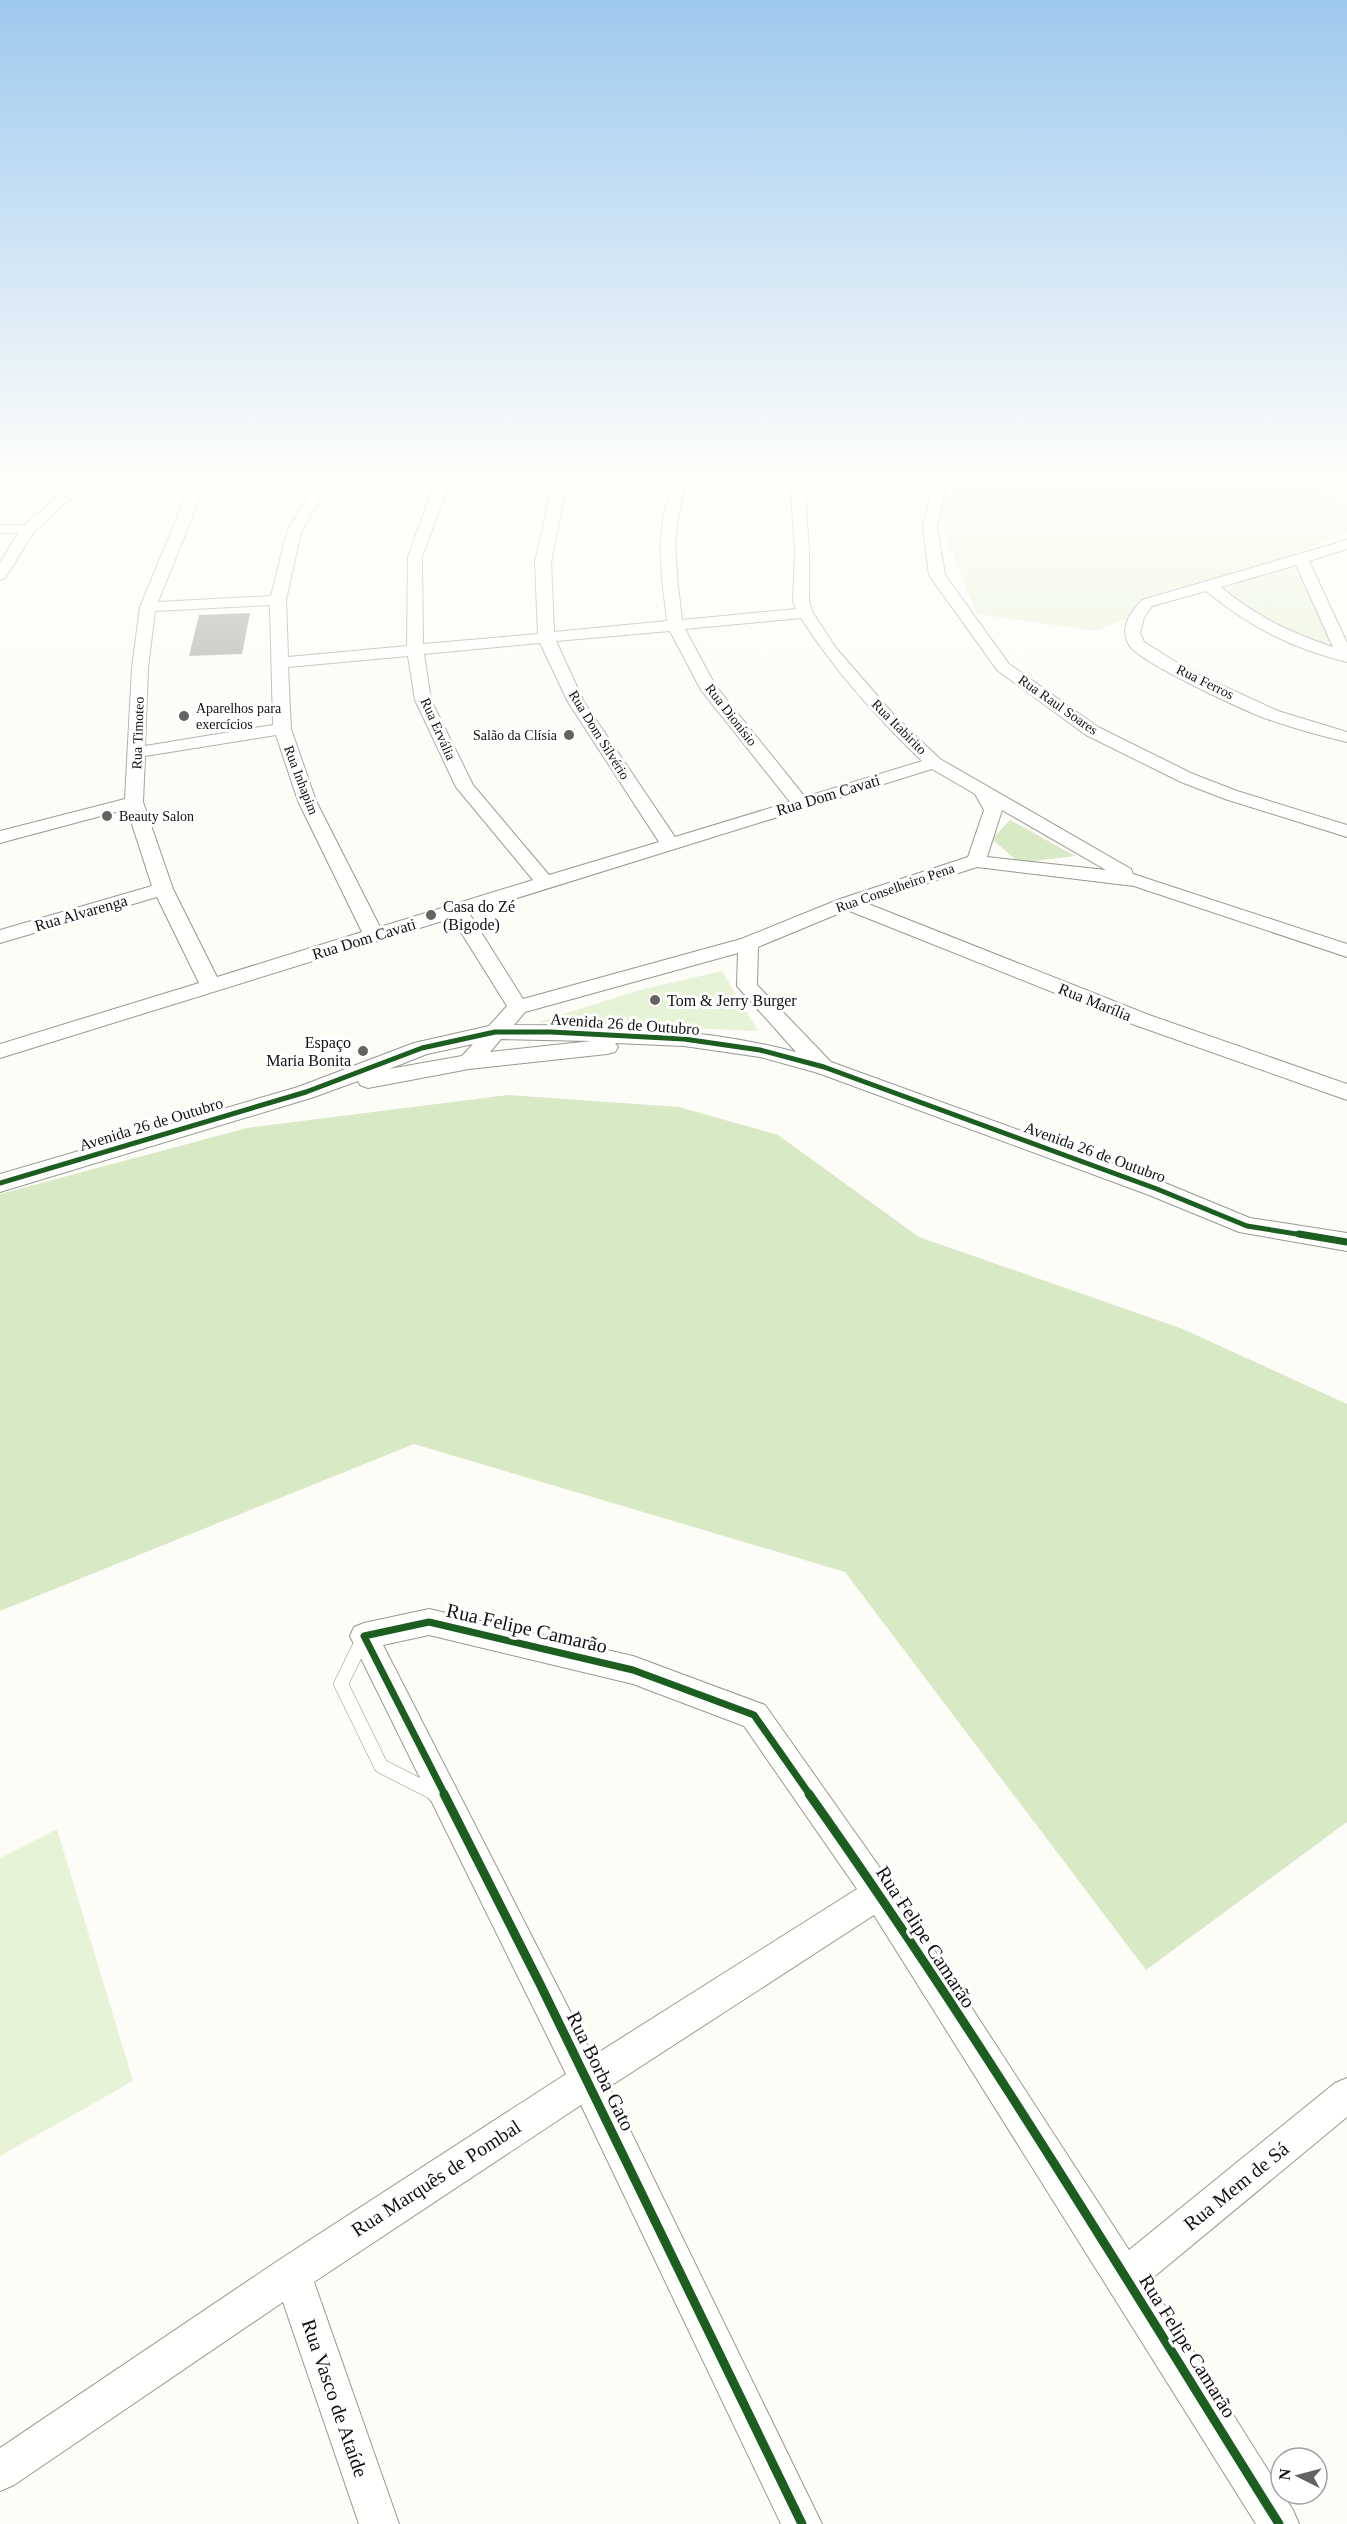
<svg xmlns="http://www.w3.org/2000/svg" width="1347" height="2524" font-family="Georgia,serif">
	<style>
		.green { fill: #e7f3d7 }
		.forest { fill: #d8eac5 }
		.building { fill: #a19f9c }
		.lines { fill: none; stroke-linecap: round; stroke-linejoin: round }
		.service-far1-casing { stroke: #979795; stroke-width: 15 }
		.service-casing { stroke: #979795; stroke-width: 19 }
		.minor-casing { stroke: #979795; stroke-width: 2 }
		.service-far1 { stroke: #fffffe; stroke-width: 14 }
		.service { stroke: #fffffe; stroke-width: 17 }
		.minor { fill: #fffffe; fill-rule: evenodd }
		.cycleway-far2-casing { stroke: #fff; stroke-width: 8 }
		.cycleway-far1-casing { stroke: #fff; stroke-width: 10 }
		.cycleway-casing { stroke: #fff; stroke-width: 13 }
		.cycleway-far2 { stroke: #1b5e20; stroke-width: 5 }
		.cycleway-far1 { stroke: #1b5e20; stroke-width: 7 }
		.cycleway { stroke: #1b5e20; stroke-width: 9 }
		.poi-dot { fill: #646362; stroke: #fff; stroke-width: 2 }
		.labels { text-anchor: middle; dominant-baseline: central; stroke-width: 6; stroke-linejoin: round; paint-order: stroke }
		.far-street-label { font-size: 14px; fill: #111; stroke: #fff }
		.far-poi-label { font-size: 14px; fill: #111; stroke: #fff; text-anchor: start }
		.street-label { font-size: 16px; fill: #111; stroke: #fff }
		.poi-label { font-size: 16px; fill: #111; stroke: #fff; text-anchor: start }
		.near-street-label { font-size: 20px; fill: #111; stroke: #fff }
	</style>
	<rect width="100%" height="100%" fill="#fdfcf7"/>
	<!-- green -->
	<path class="green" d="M962 477H1290L1347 504V533L1095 631 977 614 938 516Z
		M1293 567 1329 634V642C1304 646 1245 608 1227 590L1237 583Z
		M722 971 758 1031 539 1022 636 991Z
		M57 1829 133 2081 0 2156V1858Z"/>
	<!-- forest -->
	<path class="forest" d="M1010 820 1075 856 1019 863 992 839Z
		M508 1095 679 1107 778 1135 919 1237 1183 1329 1347 1404V1822L1146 1970 845 1572 414 1444 0 1611V1194L247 1128Z"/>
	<!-- building -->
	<path class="building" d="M250 613 242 654 189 656 199 615Z"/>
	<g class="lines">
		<defs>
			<path id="service-far1" d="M364 1637 341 1684 381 1766 438 1795"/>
			<path id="service" d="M436 1794 438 1795"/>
			<path id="minor" d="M81 477H99L83 487 34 532 5 578 0 580V563L18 533H0V525H24Z
				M196 477H211L205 485 158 602 271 596 287 532 319 477H333L301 532 286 600 288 657 407 646 408 557 437 477H451L422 557 423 644 538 634 535 562 554 477H568L551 562 554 632 667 621C661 567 653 529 676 477H690C668 529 676 566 682 620L796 609 793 601 795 551 790 477H804L809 551V601L813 613 836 648 894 715 940 759 1131 869 1133 874 1347 944V957L1134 886 977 867 866 903 1149 1015 1347 1084V1100L1135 1025 847 910 758 947 757 985 831 1062 1165 1183 1250 1218 1347 1233V1251L1239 1232 1149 1195 818 1073 760 1057 684 1046 615 1043 618 1047 615 1052 607 1054 469 1069 368 1088 360 1085 358 1081 314 1097 0 1192V1174L298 1087 414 1043 489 1026 507 1006 452 918 0 1058V1044L199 983 157 897 0 943V930L152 886 127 809 0 843V831L125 799 132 668 140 607 191 484ZM270 605 273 725 145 746 148 668 155 611ZM801 618C835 671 876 717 922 761L805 797 715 685 685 629ZM670 631 701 690 790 802 675 837 584 702 556 641ZM540 643 568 702 659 842 549 875 473 785 431 700 424 654ZM408 656 415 700 456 787 533 880 380 927 316 801 291 729 288 667ZM276 735 298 801 362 932 217 977 173 889 143 802 145 756ZM932 769 975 794 984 810 968 857 840 899 741 939 523 999 469 913ZM1002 810 1106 870 987 857ZM738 953 737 986 796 1052C705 1028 608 1025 514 1025L525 1012ZM501 1039 592 1041 490 1052ZM473 1044 462 1056 389 1069 427 1054Z
				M934 477H948L937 527 945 575 1009 664 1098 727 1193 774 1237 791 1347 825V837L1225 799 1181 782 1086 735 997 670 929 575 923 527Z
				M1333 477H1347V485Z
				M1347 540V549L1309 561 1347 643V662C1291 648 1250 627 1206 591L1152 606 1144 617 1140 633 1144 642 1187 669 1278 711 1347 732V742C1320 736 1293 728 1267 719 1245 711 1137 661 1129 645 1119 627 1130 613 1142 600ZM1296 565 1333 647C1289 632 1257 617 1221 587Z
				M429 1609 633 1656 765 1705 890 1882 1129 2250 1335 2083 1347 2078V2117L1149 2281 1293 2510 1299 2524H1256L874 1915 609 2087 822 2524H781L581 2105 314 2282 399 2524H359L283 2302 14 2485 0 2491V2448L279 2260 566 2074 350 1636 354 1627 364 1623ZM429 1635 633 1684 744 1726 857 1889 593 2056 383 1645Z"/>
		</defs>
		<!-- service-far1 casing -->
		<use href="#service-far1" class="service-far1-casing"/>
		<!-- service casing -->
		<use href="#service" class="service-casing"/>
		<!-- minor casing -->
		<use href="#minor" class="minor-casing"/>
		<!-- service-far1 -->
		<use href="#service-far1" class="service-far1"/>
		<!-- service -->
		<use href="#service" class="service"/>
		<!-- minor -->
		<use href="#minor" class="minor"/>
		<defs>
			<path id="cycleway-far2" d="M0 1183 306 1092 422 1048 495 1032H551L684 1039 760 1050 824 1067 1157 1189 1247 1226 1309 1236"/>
			<path id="cycleway-far1" d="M1299 1234 1347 1242
				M445 1795 364 1636 429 1622 633 1670 754 1715 810 1795"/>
			<path id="cycleway" d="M444 1794 540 1984 802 2524
				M809 1794C976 2030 1126 2279 1279 2524"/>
		</defs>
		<!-- cycleway-far2 casing -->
		<use href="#cycleway-far2" class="cycleway-far2-casing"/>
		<!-- cycleway-far1 casing -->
		<use href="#cycleway-far1" class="cycleway-far1-casing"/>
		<!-- cycleway casing -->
		<use href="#cycleway" class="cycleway-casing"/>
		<!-- cycleway-far2 -->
		<use href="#cycleway-far2" class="cycleway-far2"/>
		<!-- cycleway-far1 -->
		<use href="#cycleway-far1" class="cycleway-far1"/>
		<!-- cycleway -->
		<use href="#cycleway" class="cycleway"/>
	</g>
	<!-- sky -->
	<linearGradient id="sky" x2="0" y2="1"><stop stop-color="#9dc9ee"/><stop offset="0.57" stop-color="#fefefb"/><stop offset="1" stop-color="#fefefb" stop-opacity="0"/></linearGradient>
	<rect width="1347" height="830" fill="url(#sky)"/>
	<!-- markers -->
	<g class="poi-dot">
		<circle cx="184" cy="716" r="6"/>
		<circle cx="569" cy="735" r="6"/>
		<circle cx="107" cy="816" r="6"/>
		<circle cx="431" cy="915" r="6"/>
		<circle cx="655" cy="1000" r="6"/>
		<circle cx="363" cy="1051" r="6"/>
	</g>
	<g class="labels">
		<!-- far-street labels -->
		<g class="far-street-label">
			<text transform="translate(1205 682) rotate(26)">Rua Ferros</text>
			<text transform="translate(1058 705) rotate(35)">Rua Raul Soares</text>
			<text transform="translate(731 715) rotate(52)">Rua Dionísio</text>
			<text transform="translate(899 727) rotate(45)">Rua Itabirito</text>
			<text transform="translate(438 729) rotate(66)">Rua Ervália</text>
			<text transform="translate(138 733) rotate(-88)">Rua Timoteo</text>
			<text transform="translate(599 735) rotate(58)">Rua Dom Silvério</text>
			<text transform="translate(301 780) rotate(69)">Rua Inhapim</text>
			<text transform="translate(895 888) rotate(-19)">Rua Conselheiro Pena</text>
		</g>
		<!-- far-poi labels -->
		<g class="far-poi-label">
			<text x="196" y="708">Aparelhos para<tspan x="196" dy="16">exercícios</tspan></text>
			<text x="557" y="735" text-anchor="end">Salão da Clísia</text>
			<text x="119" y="816">Beauty Salon</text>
		</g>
		<!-- street labels -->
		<g class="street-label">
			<text transform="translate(828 795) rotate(-17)">Rua Dom Cavati</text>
			<text transform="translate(81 913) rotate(-16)">Rua Alvarenga</text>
			<text transform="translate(364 939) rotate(-17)">Rua Dom Cavati</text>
			<text transform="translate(1095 1002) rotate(22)">Rua Marília</text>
			<text transform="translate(625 1024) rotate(4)">Avenida 26 de Outubro</text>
			<text transform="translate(151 1124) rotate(-17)">Avenida 26 de Outubro</text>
			<text transform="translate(1095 1152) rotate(20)">Avenida 26 de Outubro</text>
		</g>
		<!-- poi labels -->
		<g class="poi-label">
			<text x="443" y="906">Casa do Zé<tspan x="443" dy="18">(Bigode)</tspan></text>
			<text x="667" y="1000">Tom &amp; Jerry Burger</text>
			<text x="351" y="1042" text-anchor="end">Espaço<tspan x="351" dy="18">Maria Bonita</tspan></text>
		</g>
		<!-- near-street labels -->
		<g class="near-street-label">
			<text transform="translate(527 1628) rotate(13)">Rua Felipe Camarão</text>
			<text transform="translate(926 1937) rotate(57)">Rua Felipe Camarão</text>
			<text transform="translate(601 2071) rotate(64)">Rua Borba Gato</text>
			<text transform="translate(436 2178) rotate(-33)">Rua Marquês de Pombal</text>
			<text transform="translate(1236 2186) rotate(-39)">Rua Mem de Sá</text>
			<text transform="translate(1188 2346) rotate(58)">Rua Felipe Camarão</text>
			<text transform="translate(335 2398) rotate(71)">Rua Vasco de Ataíde</text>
		</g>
	</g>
	<!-- north arrow -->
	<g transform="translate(1299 2476) rotate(276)"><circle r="28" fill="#ffffff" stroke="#a0a0a0" stroke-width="1.5"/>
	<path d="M0-4.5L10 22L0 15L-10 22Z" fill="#646362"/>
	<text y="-9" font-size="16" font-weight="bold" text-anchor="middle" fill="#111111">N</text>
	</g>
</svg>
